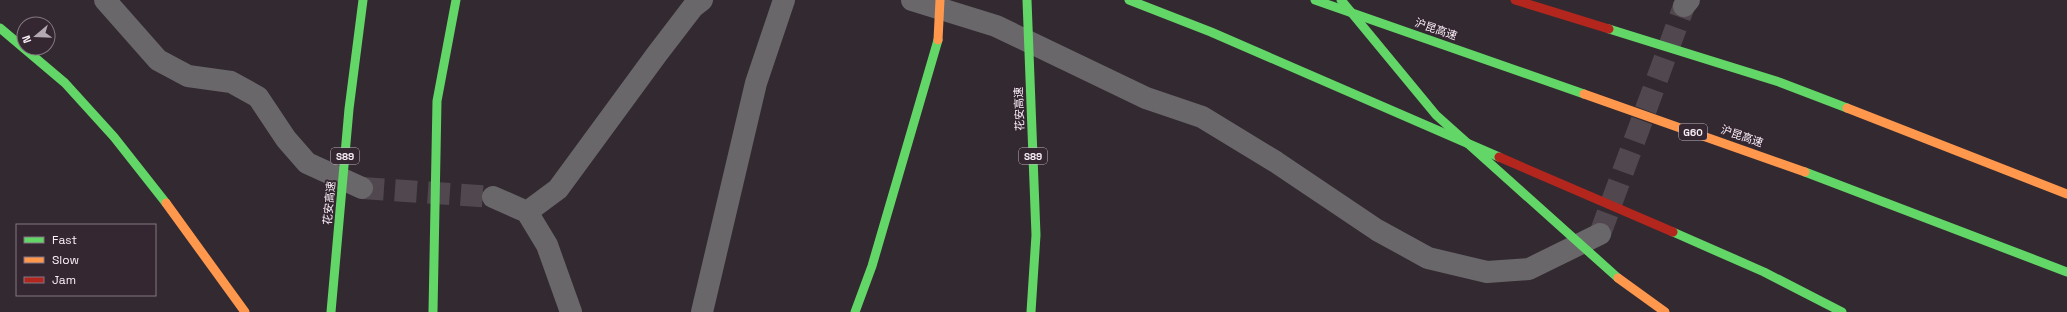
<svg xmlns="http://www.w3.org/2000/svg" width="2067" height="312" font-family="'Space Grotesk','Noto Sans SC',sans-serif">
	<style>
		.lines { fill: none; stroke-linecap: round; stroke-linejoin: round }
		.street-tunnel { stroke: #50484e; stroke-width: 22; stroke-dasharray: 22 11; stroke-linecap: butt }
		.street { stroke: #6a676a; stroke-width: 22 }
		.fast { stroke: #63d668; stroke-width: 9 }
		.slow { stroke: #ff974d; stroke-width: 9 }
		.jam { stroke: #b3261e; stroke-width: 9 }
		.fast-bridge { stroke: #63d668; stroke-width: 9 }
		.slow-bridge { stroke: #ff974d; stroke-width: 9 }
		.labels { text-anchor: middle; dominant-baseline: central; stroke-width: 4; stroke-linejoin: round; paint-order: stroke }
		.shield { fill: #352732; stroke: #bfb4bd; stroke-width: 1 }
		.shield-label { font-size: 10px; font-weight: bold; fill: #faf0f8 }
		.street-label { font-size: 11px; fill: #faf0f8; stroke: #352732 }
	</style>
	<rect width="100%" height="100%" fill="#322a30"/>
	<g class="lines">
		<!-- street-tunnel -->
		<path class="street-tunnel" d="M362 188 493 197
			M1600 234 1684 6"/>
		<!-- street -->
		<path class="street" d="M105 0 158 60 188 76 231 82 258 97 286 139 307 163 362 188
			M912 0 996 26 1146 98 1202 117 1276 162 1377 230 1428 258 1487 272 1529 269 1600 234
			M1684 6 1689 0
			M493 197 527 212 547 245 571 312
			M527 212 558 189 657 54 693 7 702 0
			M702 312 756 83 784 0"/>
		<!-- fast -->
		<path class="fast" d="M1129 0 1211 32 1499 157
			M1315 0 1584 94
			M0 28 65 83 114 137 166 203
			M1609 29 1779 82 1847 108
			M1805 172 2067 272
			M1673 232 1764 272 1842 312
			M433 312 437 101 456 0
			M855 312 872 266 938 40"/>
		<!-- slow -->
		<path class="slow" d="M1584 94 1805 172
			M1847 108 2067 194
			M166 203 245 312"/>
		<!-- jam -->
		<path class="jam" d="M1515 0 1609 29
			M1499 157 1673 232"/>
		<!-- fast-bridge -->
		<path class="fast-bridge" d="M1027 0 1036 235 1031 312
			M1341 0 1436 115 1618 278
			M331 312 349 109 363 0"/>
		<!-- slow-bridge -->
		<path class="slow-bridge" d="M938 40 940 0
			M1618 278 1665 312"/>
	</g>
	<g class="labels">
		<!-- shield labels -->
		<g class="shield">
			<rect x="1679" y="124" width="28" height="16" rx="3"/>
			<rect x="331" y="148" width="28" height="16" rx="3"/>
			<rect x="1019" y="148" width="28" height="16" rx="3"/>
		</g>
		<g class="shield-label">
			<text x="1693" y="132">G60</text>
			<text x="345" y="156">S89</text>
			<text x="1033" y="156">S89</text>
		</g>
		<!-- street labels -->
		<g class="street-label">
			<text transform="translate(1436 29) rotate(19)">沪昆高速</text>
			<text transform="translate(1019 109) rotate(-92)">花安高速</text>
			<text transform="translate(1742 136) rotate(19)">沪昆高速</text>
			<text transform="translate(329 203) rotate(-85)">花安高速</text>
		</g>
	</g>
	<!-- legend -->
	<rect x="16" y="224" width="140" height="72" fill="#352732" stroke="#847781"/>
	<rect x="24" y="237" width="20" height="6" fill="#63d668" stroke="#847781"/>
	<text x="52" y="244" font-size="12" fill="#faf0f8">Fast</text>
	<rect x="24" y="257" width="20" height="6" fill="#ff974d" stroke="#847781"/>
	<text x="52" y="264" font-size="12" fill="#faf0f8">Slow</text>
	<rect x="24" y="277" width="20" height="6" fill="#b3261e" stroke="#847781"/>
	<text x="52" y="284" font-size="12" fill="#faf0f8">Jam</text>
	<!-- north arrow -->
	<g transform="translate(36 36) rotate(251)"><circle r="19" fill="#352732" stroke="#847781"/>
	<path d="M0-3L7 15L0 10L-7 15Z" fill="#b4abb2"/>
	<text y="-6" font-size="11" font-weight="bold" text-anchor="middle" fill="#faf0f8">N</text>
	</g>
</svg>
